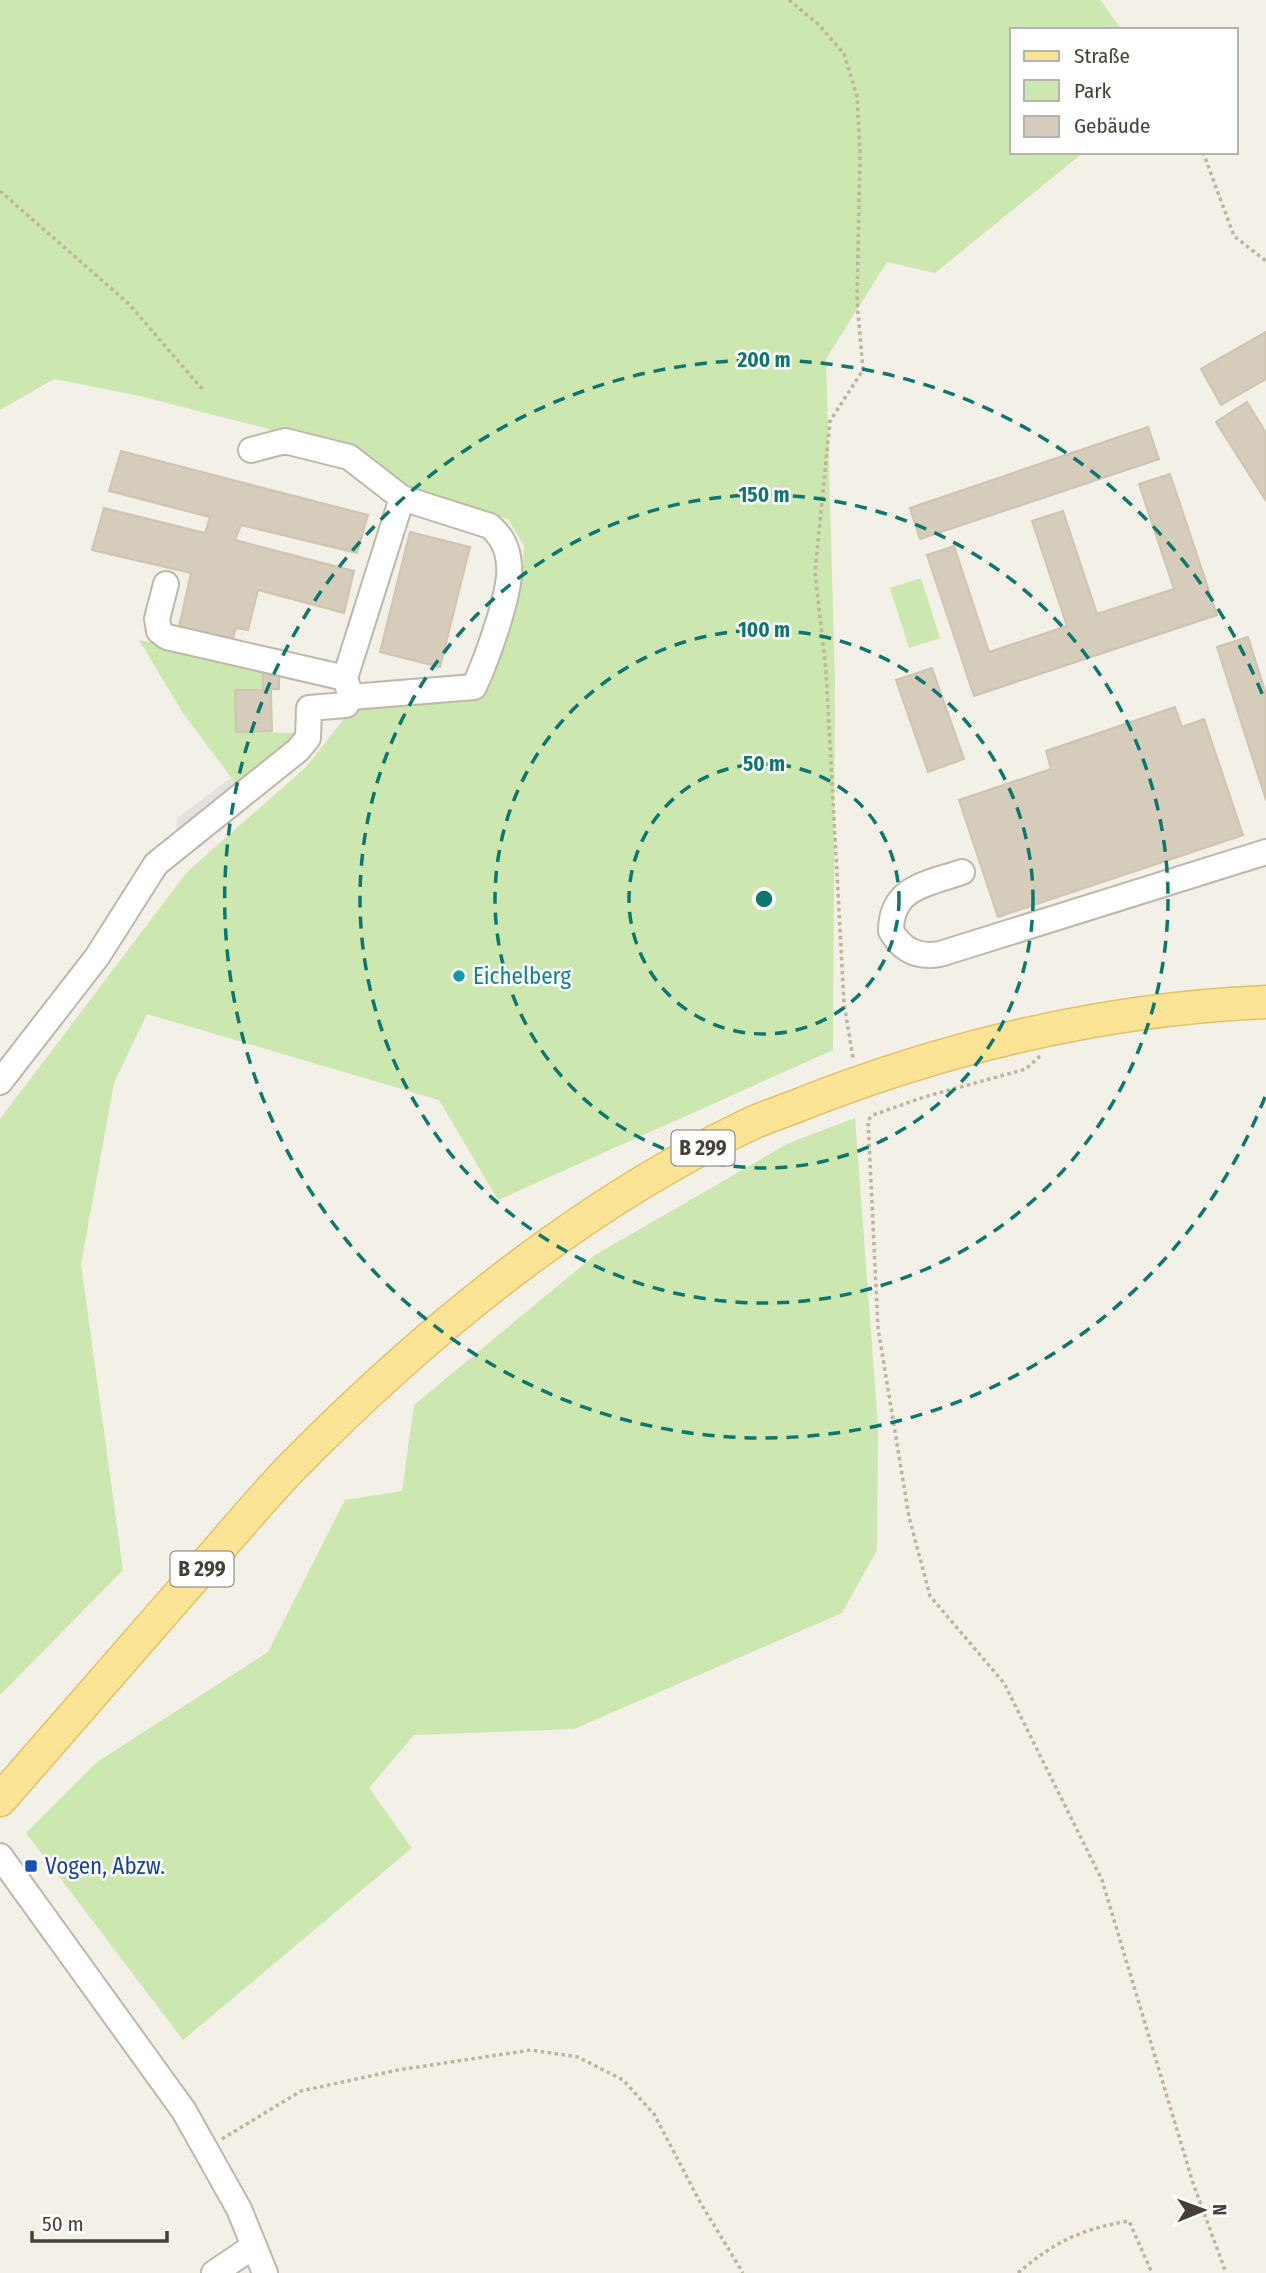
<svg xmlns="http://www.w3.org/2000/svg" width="1266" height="2273" font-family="'Fira Sans Condensed',sans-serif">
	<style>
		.green { fill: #cce7b0 }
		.parking { fill: #e4e2df }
		.building { fill: #d5ccbc; stroke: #cfc4b0; stroke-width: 2 }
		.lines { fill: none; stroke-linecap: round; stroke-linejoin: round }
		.minor-casing { stroke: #beb8aa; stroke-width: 28 }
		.major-casing { stroke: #e2c266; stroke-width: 35 }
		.path { stroke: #c0b49b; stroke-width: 3.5; stroke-dasharray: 3.5 3.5; stroke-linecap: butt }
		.minor { stroke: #fff; stroke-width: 24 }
		.major { stroke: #fce497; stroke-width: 32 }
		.ring { fill: none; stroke: #0f766e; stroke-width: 3.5; stroke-dasharray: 12 9 }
		.culture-dot { fill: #0f9aa8; stroke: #fff; stroke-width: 2.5 }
		.transit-dot { fill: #1a4fb4; stroke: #fff; stroke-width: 2.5 }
		.labels { text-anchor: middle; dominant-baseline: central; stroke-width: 5; stroke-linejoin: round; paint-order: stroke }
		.shield { fill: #fff; stroke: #7e7972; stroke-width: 2 }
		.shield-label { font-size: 21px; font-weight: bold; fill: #464036 }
		.culture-label { font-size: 23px; fill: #0d838f; stroke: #fff; text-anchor: start }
		.transit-label { font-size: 23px; fill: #164399; stroke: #fff; text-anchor: start }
		.centre { fill: #0f766e; stroke: #fff; stroke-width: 3.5 }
		.ring-label { font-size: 21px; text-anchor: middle; font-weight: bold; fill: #0f766e; stroke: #fff; stroke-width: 5; stroke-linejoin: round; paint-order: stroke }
	</style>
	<rect width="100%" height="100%" fill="#f3f0e7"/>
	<!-- green -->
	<path class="green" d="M0 0H1100L1122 30H1012V152H1084L935 273 887 262 826 359 835 681 833 1050 498 1200 439 1100 147 1014 114 1083 81 1264 123 1570 0 1695V1119L187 872 306 767 351 710 479 697 522 581 524 546 508 519 406 492 351 450 140 396 54 379 0 410Z
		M921 578 940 638 909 648 890 588Z
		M139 640 279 669 263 671V690H235L237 732 299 733 239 788 183 713Z
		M855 1118 878 1426 877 1550 842 1613 574 1729 414 1735 369 1788 412 1848 183 2040 26 1833 97 1762 268 1652 345 1500 402 1491 414 1405 595 1255 789 1143Z"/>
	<!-- parking -->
	<path class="parking" d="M232 777 239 788 176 834 177 818Z"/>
	<!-- building -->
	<path class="building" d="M1266 332V379L1221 405 1201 369Z
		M1247 402 1266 433V501L1216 422Z
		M1148 427 1159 459 920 539 910 508Z
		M121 451 368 515 357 553 241 525 235 540 354 571 344 613 258 590 248 630 236 628 230 649 177 636 191 573 92 550 104 508 205 533 210 517 109 491Z
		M1170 474 1217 615 974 696 927 555 954 546 989 652 1067 626 1032 521 1063 511 1097 614 1174 589 1139 484Z
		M410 532 470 547 440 667 380 652Z
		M1248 637 1266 694V800L1217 647Z
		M932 668 964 759 928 772 896 680Z
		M263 671H279V689H271L272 731 236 732 235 690H263Z
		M1175 707 1182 727 1204 719 1243 835 998 917 959 800 1051 769 1046 751Z"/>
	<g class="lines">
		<defs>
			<path id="minor" d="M251 450 285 441 349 457 402 498 490 526C502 537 508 548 509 565 512 591 486 661 474 687L351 697
				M345 678 402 498
				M962 872C927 884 891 887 891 931 902 950 918 958 940 954L1266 852
				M0 1082 97 957 156 864 298 750 308 738 309 708 346 705 351 697 345 678 167 637 159 631 157 619 166 584
				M0 1856 184 2111 239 2209 265 2273
				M214 2273 254 2246"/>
			<path id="major" d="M0 1800C68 1722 136 1643 205 1565 234 1532 262 1498 293 1466 425 1332 576 1208 746 1126 764 1117 785 1111 804 1103 952 1045 1106 1009 1266 1002"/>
		</defs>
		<!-- minor casing -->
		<use href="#minor" class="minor-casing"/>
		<!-- major casing -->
		<use href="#major" class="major-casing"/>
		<!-- path -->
		<path class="path" d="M789 0 819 25 844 54 857 96 860 153 857 301 863 370 830 421 815 572 826 671 844 1003 853 1058
			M1203 152 1234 236 1266 261
			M0 191 129 304 203 390
			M1040 1056 1026 1069 924 1097 873 1115 868 1120 878 1328 909 1517 930 1596 1004 1683 1102 1880 1193 2183 1226 2273
			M222 2139 301 2091 398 2070 531 2050 578 2057 623 2080 654 2114 700 2202 743 2273
			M1018 2273C1054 2242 1081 2229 1129 2221L1152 2273"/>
		<!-- minor -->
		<use href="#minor" class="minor"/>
		<!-- major -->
		<use href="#major" class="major"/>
	</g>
	<!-- distance rings -->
	<g class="ring">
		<circle cx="764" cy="899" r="135"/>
		<circle cx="764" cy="899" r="269"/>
		<circle cx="764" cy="899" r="404"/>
		<path d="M1265 1097A539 539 0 1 1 1265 701"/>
	</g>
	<!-- markers -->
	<circle class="culture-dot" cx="459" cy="976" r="7"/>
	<rect class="transit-dot" x="24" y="1859" width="14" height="14" rx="3.5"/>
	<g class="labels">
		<!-- shield labels -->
		<g class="shield">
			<rect x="671.5" y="1130.5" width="63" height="35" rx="5"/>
			<rect x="170.5" y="1551.5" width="63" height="35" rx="5"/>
		</g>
		<g class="shield-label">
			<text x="703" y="1148">B 299</text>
			<text x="202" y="1569">B 299</text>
		</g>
		<!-- culture labels -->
		<g class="culture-label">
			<text x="473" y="976">Eichelberg</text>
		</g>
		<!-- transit labels -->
		<g class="transit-label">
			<text x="45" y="1866">Vogen, Abzw.</text>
		</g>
	</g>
	<circle cx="764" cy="899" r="10" class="centre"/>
	<g class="ring-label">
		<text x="764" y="367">200 m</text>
		<text x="764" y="502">150 m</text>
		<text x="764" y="637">100 m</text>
		<text x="764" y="771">50 m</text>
	</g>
	<!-- legend -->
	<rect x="1010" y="28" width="228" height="126" fill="#ffffff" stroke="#b5b3af" stroke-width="2"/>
	<rect x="1024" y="51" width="35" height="10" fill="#fce497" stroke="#b5b3af" stroke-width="2"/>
	<text x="1074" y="63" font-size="21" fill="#464036">Straße</text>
	<rect x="1024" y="80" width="35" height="21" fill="#cce7b0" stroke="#b5b3af" stroke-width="2"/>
	<text x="1074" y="98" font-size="21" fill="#464036">Park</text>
	<rect x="1024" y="116" width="35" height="21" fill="#d5ccbc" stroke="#b5b3af" stroke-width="2"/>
	<text x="1074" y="133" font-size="21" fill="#464036">Gebäude</text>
	<!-- north arrow -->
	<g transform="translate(1203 2210) rotate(89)" stroke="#ffffff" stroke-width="5" paint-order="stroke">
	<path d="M0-5L12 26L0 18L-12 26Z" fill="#464036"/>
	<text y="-10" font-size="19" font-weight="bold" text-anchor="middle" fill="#464036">N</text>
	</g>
	<!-- scale -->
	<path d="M32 2231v10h135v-10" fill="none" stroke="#464036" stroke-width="3.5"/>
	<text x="42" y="2231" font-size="21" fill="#464036" stroke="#ffffff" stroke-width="5" paint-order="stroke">50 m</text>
</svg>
